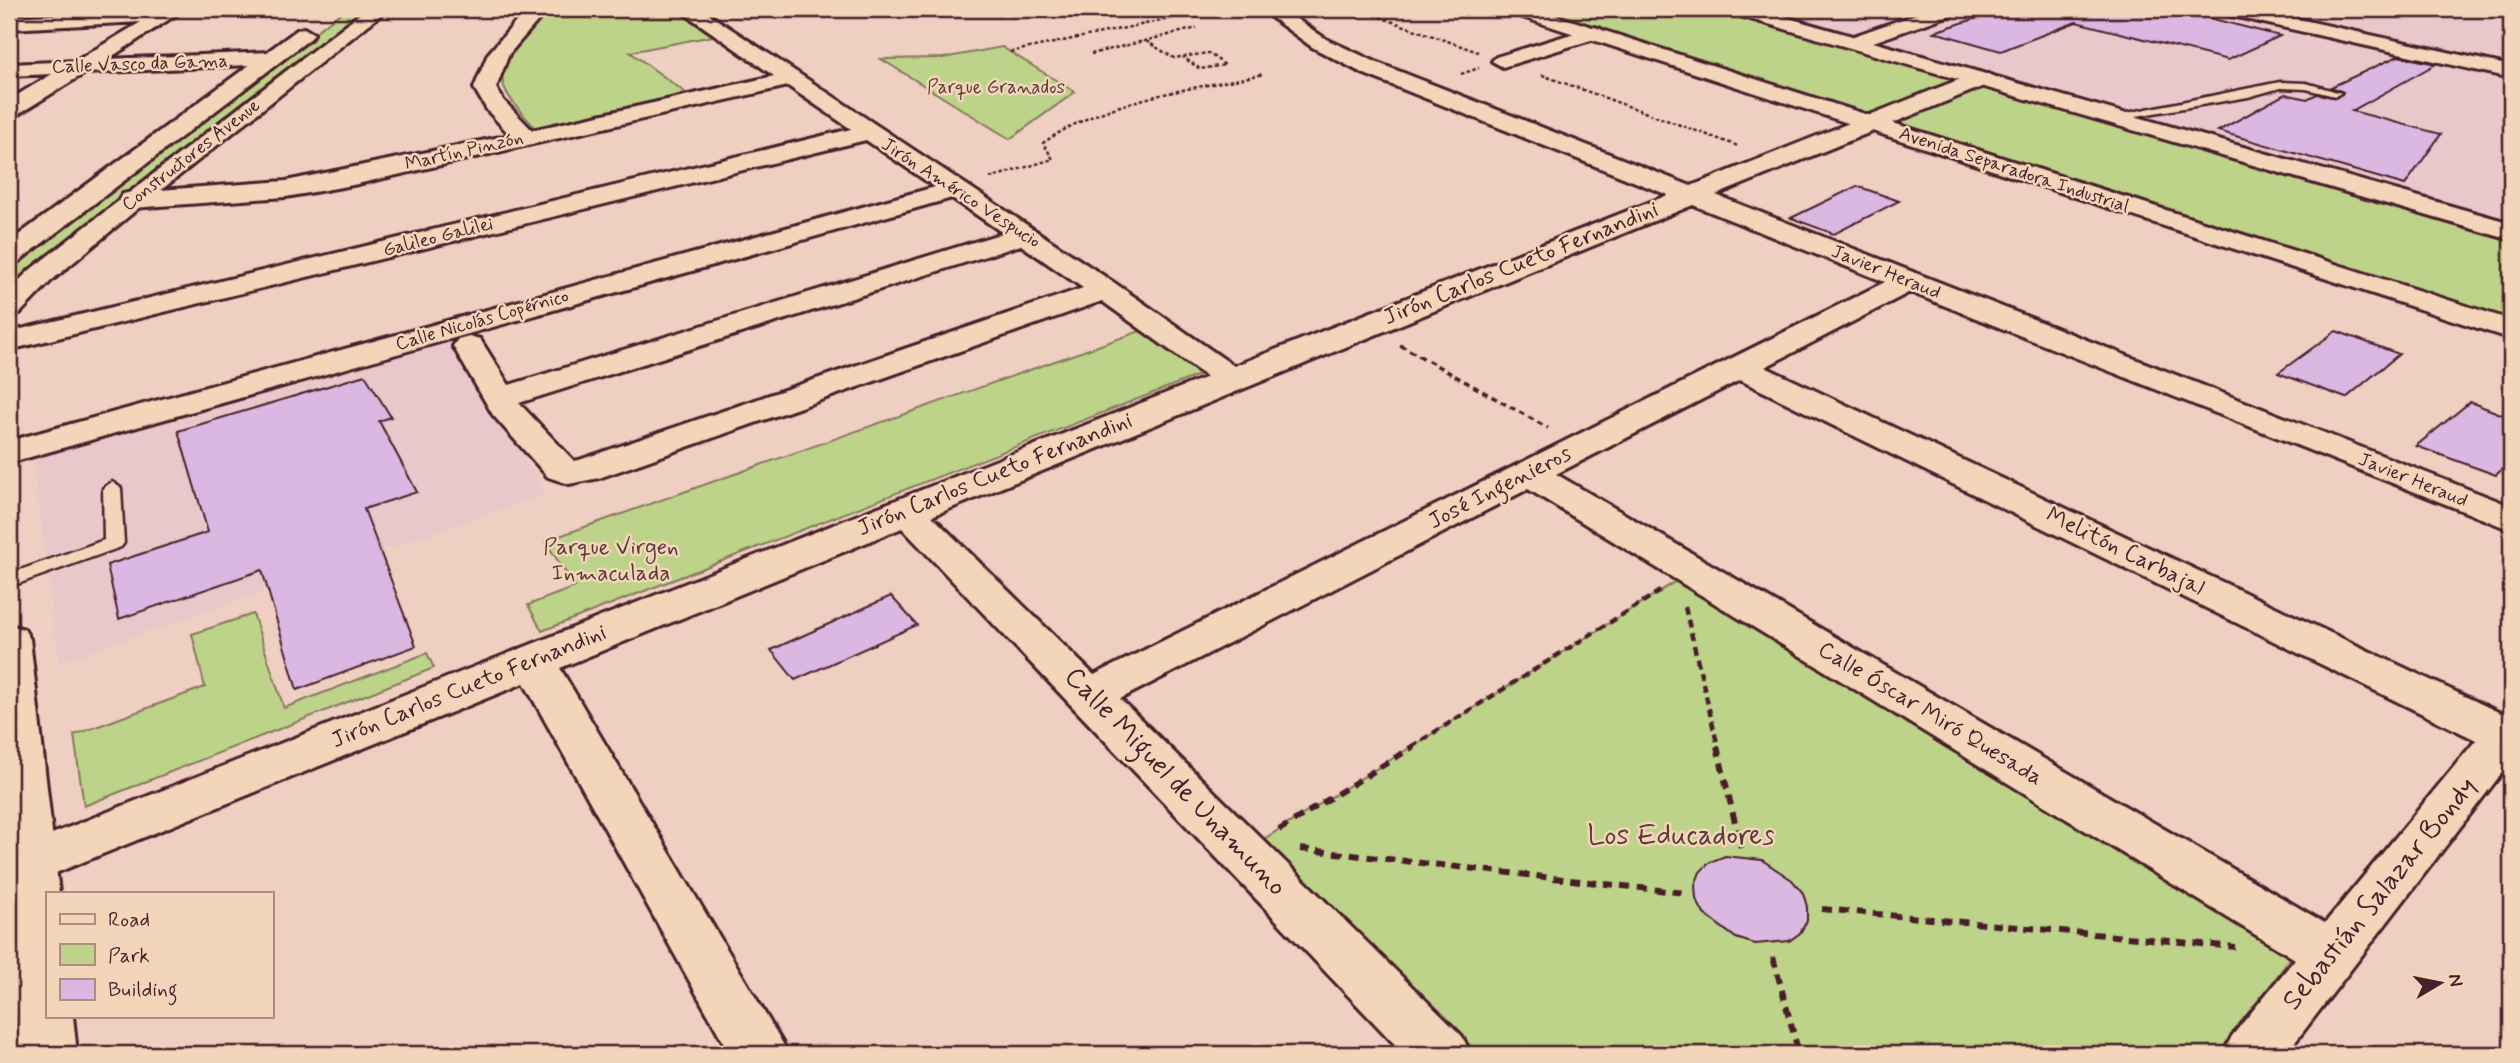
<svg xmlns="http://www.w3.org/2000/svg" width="2520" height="1063" font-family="Mynerve,sans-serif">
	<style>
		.built { fill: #e8c8cb }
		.green { fill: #bdd38a; stroke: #84795a; stroke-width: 2 }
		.building { fill: #dbb8e2; stroke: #4a1f2b; stroke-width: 2 }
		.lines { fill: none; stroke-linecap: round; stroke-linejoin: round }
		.service-casing { stroke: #4a1f2b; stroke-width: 5 }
		.minor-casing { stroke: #4a1f2b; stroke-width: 6 }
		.tertiary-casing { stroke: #4a1f2b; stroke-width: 6 }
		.secondary-casing { stroke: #4a1f2b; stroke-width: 6 }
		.path-far3 { stroke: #4a1f2b; stroke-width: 2.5; stroke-dasharray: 3.5 2.5; stroke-linecap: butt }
		.path-far2 { stroke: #4a1f2b; stroke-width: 3.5; stroke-dasharray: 6 4.5; stroke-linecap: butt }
		.path-far1 { stroke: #4a1f2b; stroke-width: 4.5; stroke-dasharray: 8 5; stroke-linecap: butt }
		.path { stroke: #4a1f2b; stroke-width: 6; stroke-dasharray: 10 7; stroke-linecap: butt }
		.service { fill: #f3d5b9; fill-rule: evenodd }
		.minor { fill: #f3d5b9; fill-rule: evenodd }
		.tertiary { fill: #f3d5b9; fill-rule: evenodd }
		.secondary { fill: #f3d5b9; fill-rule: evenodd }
		.labels { text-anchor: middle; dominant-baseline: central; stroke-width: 5; stroke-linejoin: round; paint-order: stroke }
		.far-street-label { font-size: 19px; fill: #4a1f2b; stroke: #f3d5b9 }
		.far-park-label { font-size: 19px; fill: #5b3a39; stroke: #f3d5b9 }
		.street-label { font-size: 23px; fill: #4a1f2b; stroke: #f3d5b9 }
		.park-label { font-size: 23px; fill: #5b3a39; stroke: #f3d5b9 }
		.near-street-label { font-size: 28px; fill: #4a1f2b; stroke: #f3d5b9 }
		.near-park-label { font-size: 28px; fill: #5b3a39; stroke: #f3d5b9 }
	</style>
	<rect width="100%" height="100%" fill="#eecfc1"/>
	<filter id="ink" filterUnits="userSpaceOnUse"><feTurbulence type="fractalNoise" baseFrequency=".0143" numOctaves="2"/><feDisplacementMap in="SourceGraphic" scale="14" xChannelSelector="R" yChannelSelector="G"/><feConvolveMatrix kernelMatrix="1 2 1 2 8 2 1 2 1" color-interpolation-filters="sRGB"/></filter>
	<g filter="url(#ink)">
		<!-- built -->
		<path class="built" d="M1751 9H2511V225Z
			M449 340 546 494 59 662 33 457Z"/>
		<!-- green -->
		<path class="green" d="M346 9H368L162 165 9 293V263L27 246Z
			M547 9H674L713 36 630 52 690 96 536 129C527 118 512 104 506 91 490 60 529 28 547 9Z
			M1532 9H1717L2511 238V322Z
			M1002 47 1075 92 1010 139 881 59 943 58Z
			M1143 330 1202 374 542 631 528 605 575 587 545 541Z
			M1678 580 2295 952 2219 1054H1479L1256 844Z
			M253 614 284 708 427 653 434 668 84 806 74 735 205 687 192 634Z"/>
		<!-- building -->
		<path class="building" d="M2005 9H2174L2280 36 2228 60 2076 22 2001 51 1934 32Z
			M2398 56 2436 64 2352 111 2441 134 2405 185 2218 131 2285 94 2307 99 2317 94 2336 98 2343 92 2331 87Z
			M1857 186 1899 201 1834 234 1791 218Z
			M2336 331 2399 354 2346 398 2278 373Z
			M365 375 391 417 379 421 417 492 364 509 416 646 297 690 262 570 119 619 107 565 208 532 178 431Z
			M2470 402 2511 418V461L2496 475 2416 446Z
			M891 596 917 625 795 680 771 650Z
			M1725 856 1762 860 1792 880 1803 893 1807 907V921L1800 933 1789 941 1755 944 1736 938 1704 914 1696 899 1695 885 1700 872 1710 862Z"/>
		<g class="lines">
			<defs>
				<path id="service" d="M2280 82 2306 83 2341 93 2335 96 2306 89 2280 88 2248 97 2113 120 2107 117Z
					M112 482 121 488 124 543 121 547 9 587V574L104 540 103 488Z"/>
				<path id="minor" d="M185 9 108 59 271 52 282 58 271 64 85 73 17 115 9 117V100L52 74 9 76V64L76 61 141 22 9 29V17Z
					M527 9H548L509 54 496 88 504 101 532 130 774 76 678 9H701L1116 284 1234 366 1668 195 1362 73 1312 47 1260 9H1282L1326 39 1378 63 1691 186 1973 74H1989L1992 79 1989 84 1716 195 2511 506V530L1910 292 1765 367 2511 718V761L2286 1054H2223L2232 1036 2295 959 1528 489 1120 699 1462 1036 1471 1054H1404L902 528 560 668 789 1054H730L524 683 9 892V851L1207 377 1102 301 599 478 569 484 548 477 493 415 453 346 458 339 469 336 480 339 509 385 1003 233 952 198 9 463V441L935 187 866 140 9 350V332L851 129 788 86 353 185 286 197 132 208 123 206 119 200 123 194 132 192 286 181 510 135 487 110 474 88 488 54ZM1693 205 1885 282 1094 675 932 516ZM1021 245 1083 288 579 460 574 461 519 403ZM1740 380 2476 740 2325 923 1556 474Z
					M1931 9H1959L1956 13 1862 46 1855 48 1845 42 1848 38Z
					M2218 9H2253L2511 66V78L2228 15Z
					M1594 27 1601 29 1604 33 1601 37 1503 67 1492 61 1496 57Z"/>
				<path id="tertiary" d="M366 9H388L141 206 51 281 20 313 9 316V290L31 269Z
					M304 28 314 34 311 38 19 261 9 263V242L297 30Z
					M9 625 24 629 30 639 59 893H47V1016H73L77 1054H19L9 916Z"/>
				<path id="secondary" d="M1507 9H1536L2511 320V339L1510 13Z
					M1727 9H1757L2511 223V240L1730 13Z"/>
			</defs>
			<!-- service casing -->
			<use href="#service" class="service-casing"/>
			<!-- minor casing -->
			<use href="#minor" class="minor-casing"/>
			<!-- tertiary casing -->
			<use href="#tertiary" class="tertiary-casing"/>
			<!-- secondary casing -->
			<use href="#secondary" class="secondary-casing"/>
			<!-- path-far3 -->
			<path class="path-far3" d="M1357 9 1478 52
				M1146 41 1174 58 1208 53 1225 65 1200 69 1183 57
				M1010 52 1217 9
				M1091 54 1197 28
				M1461 74 1479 68
				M1542 75 1738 146
				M990 178 1053 159 1043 143C1108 98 1188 90 1264 74"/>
			<!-- path-far2 -->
			<path class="path-far2" d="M1400 345 1548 428"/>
			<!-- path-far1 -->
			<path class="path-far1" d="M1685 607 1718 747
				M1411 747 1660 591"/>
			<!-- path -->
			<path class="path" d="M1717 746 1741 848
				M1279 830 1414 746
				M1300 849 1685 893
				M1822 909 2235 947
				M1773 957 1799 1054"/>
			<!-- service -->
			<use href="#service" class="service"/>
			<!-- minor -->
			<use href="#minor" class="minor"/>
			<!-- tertiary -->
			<use href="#tertiary" class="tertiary"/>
			<!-- secondary -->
			<use href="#secondary" class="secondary"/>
		</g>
	</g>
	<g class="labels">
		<!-- far-street labels -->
		<g class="far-street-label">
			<text transform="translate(140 64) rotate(-2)">Calle Vasco da Gama</text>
			<text transform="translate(464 151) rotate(-13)">Martín Pinzón</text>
			<text transform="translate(191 155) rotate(-38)">Constructores Avenue</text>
			<text transform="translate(2014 170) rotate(18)">Avenida Separadora Industrial</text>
			<text transform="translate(961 193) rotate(33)">Jirón Américo Vespucio</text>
			<text transform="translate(438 237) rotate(-14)">Galileo Galilei</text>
			<text transform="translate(1886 272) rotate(22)">Javier Heraud</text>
			<text transform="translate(482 320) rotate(-16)">Calle Nicolás Copérnico</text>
			<text transform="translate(2413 480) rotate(22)">Javier Heraud</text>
		</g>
		<!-- far-park labels -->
		<g class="far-park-label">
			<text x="996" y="87">Parque Granados</text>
		</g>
		<!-- street labels -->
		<g class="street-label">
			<text transform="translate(1521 264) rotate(-22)">Jirón Carlos Cueto Fernandini</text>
			<text transform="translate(995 475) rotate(-22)">Jirón Carlos Cueto Fernandini</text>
			<text transform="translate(1500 488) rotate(-27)">José Ingenieros</text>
			<text transform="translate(2125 552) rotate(26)">Melitón Carbajal</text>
			<text transform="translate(469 687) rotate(-22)">Jirón Carlos Cueto Fernandini</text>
			<text transform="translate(1930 714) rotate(31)">Calle Óscar Miró Quesada</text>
		</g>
		<!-- park labels -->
		<g class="park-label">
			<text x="611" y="548">Parque Virgen<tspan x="611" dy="26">Inmaculada</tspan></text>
		</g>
		<!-- near-street labels -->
		<g class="near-street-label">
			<text transform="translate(1175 782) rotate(46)">Calle Miguel de Unamuno</text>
			<text transform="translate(2380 894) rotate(-51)">Sebastián Salazar Bondy</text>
		</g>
		<!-- near-park labels -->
		<g class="near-park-label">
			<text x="1681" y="836">Los Educadores</text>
		</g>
	</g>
	<!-- margin -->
	<rect width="2520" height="1063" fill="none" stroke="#f3d5b9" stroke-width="35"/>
	<rect x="18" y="18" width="2485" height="1028" fill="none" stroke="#4a1f2b" stroke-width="2.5" filter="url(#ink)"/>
	<!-- legend -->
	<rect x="46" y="892" width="228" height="126" fill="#f3d5b9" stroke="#af8c80" stroke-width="2"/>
	<rect x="60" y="914" width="35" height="10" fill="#f3d5b9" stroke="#af8c80" stroke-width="2"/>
	<text x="108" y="926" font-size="21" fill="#4a1f2b">Road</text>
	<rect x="60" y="944" width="35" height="21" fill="#bdd38a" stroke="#af8c80" stroke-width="2"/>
	<text x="108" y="962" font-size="21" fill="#4a1f2b">Park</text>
	<rect x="60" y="979" width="35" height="21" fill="#dbb8e2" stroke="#af8c80" stroke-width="2"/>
	<text x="108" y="996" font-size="21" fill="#4a1f2b">Building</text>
	<!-- north arrow -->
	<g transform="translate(2440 983) rotate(80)" stroke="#f3d5b9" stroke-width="5" paint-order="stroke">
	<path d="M0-5L12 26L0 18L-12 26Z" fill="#4a1f2b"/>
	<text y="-10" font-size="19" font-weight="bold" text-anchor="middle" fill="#4a1f2b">N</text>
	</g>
</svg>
